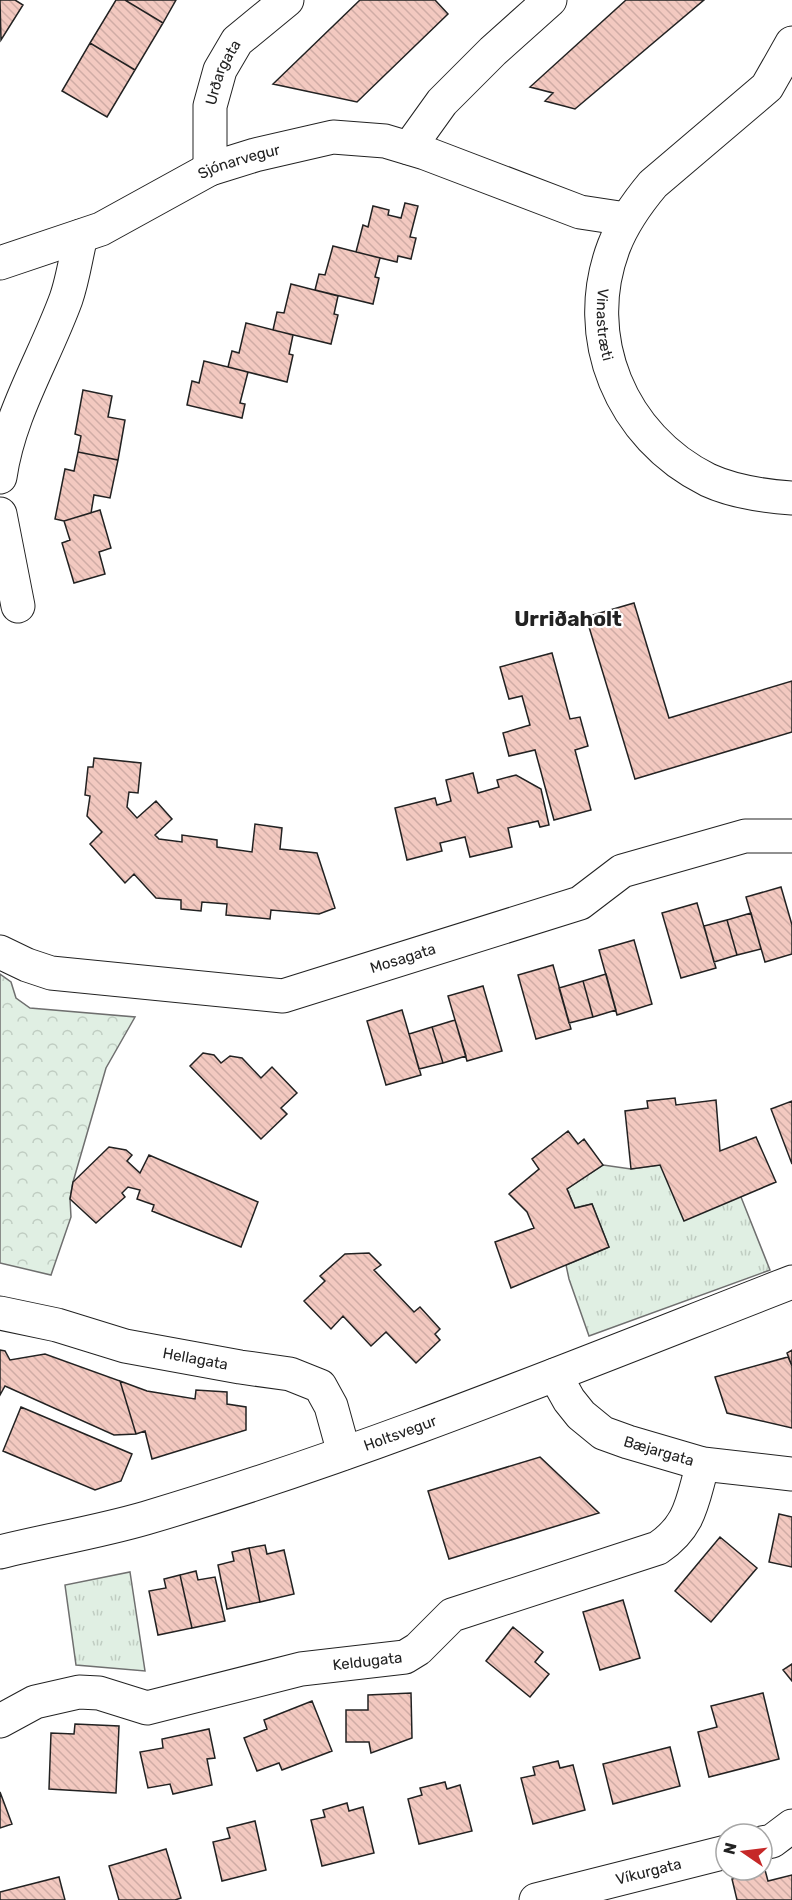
<svg xmlns="http://www.w3.org/2000/svg" width="792" height="1900" font-family="Rubik,sans-serif">
	<style>
		.grass { fill: url(#grass-tufts); stroke: #6f6f6f; stroke-width: 1.5 }
		.park { fill: url(#park-crowns); stroke: #6f6f6f; stroke-width: 1.5 }
		.building { fill: url(#building-back-hatch); stroke: #222; stroke-width: 1.5 }
		.lines { fill: none; stroke-linecap: round; stroke-linejoin: round }
		.minor-casing { stroke: #222; stroke-width: 35 }
		.minor { stroke: #fff; stroke-width: 33 }
		.labels { text-anchor: middle; dominant-baseline: central; stroke-width: 4.5; stroke-linejoin: round; paint-order: stroke }
		.street-label { font-size: 15px; fill: #222; stroke: #fff }
		.district-label { font-size: 21px; font-weight: bold; fill: #222; stroke: #fff }
	</style>
	<defs>
		<pattern id="grass-tufts" width="24" height="20" patternUnits="userSpaceOnUse" patternTransform="scale(1.5)"><rect width="24" height="20" fill="#e0efe3"/><path d="M3 7l-1-3M5 7V3M7 7l1-3M15 17l-1-3M17 17v-4M19 17l1-3" fill="none" stroke="#c0cdc2"/></pattern>
		<pattern id="park-crowns" width="20" height="18" patternUnits="userSpaceOnUse" patternTransform="scale(1.5)"><rect width="20" height="18" fill="#e0efe3"/><path d="M2 6a3 3 0 1 1 6 0M12 15a3 3 0 1 1 6 0" fill="none" stroke="#c0cdc2"/></pattern>
		<pattern id="building-back-hatch" width="6" height="6" patternUnits="userSpaceOnUse" patternTransform="scale(1.5)"><rect width="6" height="6" fill="#f3c9c0"/><path d="M-1 5l2 2M0 0l6 6M5-1l2 2" fill="none" stroke="#d0aca5"/></pattern>
	</defs>
	<rect width="100%" height="100%" fill="#fff"/>
	<!-- grass -->
	<path class="grass" d="M603 1165 631 1169 660 1165 741 1197 770 1270 589 1336 569 1279 566 1265 609 1247 592 1204 575 1208 567 1189Z
		M130 1572 145 1671 76 1665 65 1585Z"/>
	<!-- park -->
	<path class="park" d="M0 974 11 982 16 998 30 1008 135 1017 106 1068 73 1182 70 1199 71 1217 51 1275 0 1263Z"/>
	<!-- building -->
	<path class="building" d="M0 0H15L23 5 1 40Z
		M116 0H125L163 23 135 70 90 43Z
		M125 0H176L163 23Z
		M360 0H435L448 14 357 102 273 84Z
		M626 0H704L575 109 545 101 553 93 530 87Z
		M90 43 135 70 107 117 62 91Z
		M405 203 418 206 410 237 416 238 411 259 398 256 397 262 356 252 363 225 368 227 373 206 389 210 388 215 401 218Z
		M333 246 380 258 375 277 379 278 373 304 315 290 319 274 325 275Z
		M291 284 338 296 334 314 338 315 331 344 273 330 277 312 284 313Z
		M246 323 293 335 289 354 293 355 287 382 228 367 232 351 239 353Z
		M204 361 248 372 240 403 245 404 242 418 187 405 192 381 199 383Z
		M83 390 112 396 108 417 125 420 118 460 78 452 81 436 75 434Z
		M78 452 118 460 110 498 94 495 91 513 64 521 55 519 65 469 74 471Z
		M100 510 111 548 99 552 105 574 74 583 62 543 70 540 64 521Z
		M634 603 669 718 792 681V732L635 779 586 617Z
		M552 653 570 719 580 717 588 746 575 750 591 810 554 820 535 750 509 756 503 733 530 725 522 696 509 699 500 667Z
		M94 758 141 763 138 793 129 792 127 807 137 818 156 801 172 819 155 835 159 839 182 842V835L217 840V847L252 852 255 824 282 828 280 849 317 853 335 908 319 914 271 910 270 919 226 915 227 904 202 902 201 911 181 909V900L156 898 134 874 125 883 90 844 102 832 87 816 90 796 85 795 88 767H93Z
		M473 773 478 793 499 787 497 780 516 775 541 789 549 825 540 827 538 821 508 828 512 847 470 857 465 837 440 843 442 851 407 860 395 808 435 798 437 805 451 801 446 780Z
		M781 887 792 925V954L765 962 746 897Z
		M697 903 716 968 681 978 662 913Z
		M751 913 761 949 737 955 727 920Z
		M727 920 737 955 714 962 704 926Z
		M634 940 652 1004 617 1015 599 950Z
		M553 965 571 1029 536 1039 518 975Z
		M606 974 616 1010 593 1017 583 981Z
		M583 981 593 1017 569 1023 559 988Z
		M483 986 502 1051 467 1061 448 996Z
		M402 1010 421 1075 386 1085 367 1021Z
		M455 1020 466 1056 443 1063 432 1027Z
		M432 1027 443 1063 419 1069 409 1034Z
		M203 1053 214 1055 221 1063 230 1056 242 1058 261 1078 272 1067 297 1093 281 1108 287 1114 261 1139 190 1066Z
		M675 1098 676 1105 716 1100 720 1151 756 1137 776 1182 684 1221 660 1165 631 1169 625 1111 648 1108 647 1101Z
		M792 1101V1164L771 1109Z
		M568 1131 578 1144 584 1139 603 1165 567 1189 575 1208 592 1204 609 1247 511 1288 495 1242 534 1228 527 1212 509 1194 539 1169 532 1159Z
		M109 1147 126 1150 132 1155 127 1161 140 1173 149 1155 258 1202 241 1247 152 1211 154 1205 137 1199 140 1190 128 1187 122 1193 125 1197 96 1223 70 1199 73 1182Z
		M369 1253 381 1265 374 1270 414 1312 420 1307 440 1329 435 1334 440 1340 416 1363 386 1332 371 1346 343 1316 331 1329 304 1301 325 1281 320 1276 345 1254Z
		M0 1350 5 1351 10 1360 45 1354 120 1381 136 1434 114 1435 5 1386 0 1395Z
		M792 1350V1366L787 1353Z
		M788 1357 792 1366V1428L727 1413 715 1377Z
		M120 1381 147 1391 195 1399 196 1390 227 1392V1404L246 1407V1430L152 1459 145 1431 136 1434Z
		M21 1407 132 1454 121 1481 95 1490 3 1451Z
		M540 1457 599 1513 449 1559 428 1491Z
		M779 1514 792 1517V1567L769 1562Z
		M720 1537 757 1568 711 1622 675 1591Z
		M265 1545 267 1554 284 1550 294 1594 260 1602 249 1548Z
		M249 1548 260 1602 227 1609 218 1565 234 1561 232 1552Z
		M196 1571 198 1580 215 1577 225 1621 192 1628 180 1575Z
		M180 1575 192 1628 158 1635 149 1591 166 1588 164 1579Z
		M623 1600 640 1658 600 1670 583 1612Z
		M513 1627 543 1652 535 1662 549 1674 530 1697 486 1661Z
		M792 1664V1681L783 1670Z
		M411 1693 412 1738 371 1753 369 1742H346V1710H368V1695Z
		M763 1693 779 1759 709 1777 698 1732 717 1727 711 1706Z
		M312 1701 332 1751 282 1770 279 1763 257 1771 244 1738 267 1729 264 1720Z
		M75 1724 119 1726 116 1793 49 1789 51 1733 74 1734Z
		M209 1729 215 1758 207 1759 212 1785 173 1794 170 1784 148 1788 140 1752 163 1748 162 1739Z
		M670 1747 680 1786 613 1804 603 1764Z
		M558 1761 560 1768 573 1765 585 1810 533 1824 521 1778 535 1775 533 1767Z
		M445 1782 447 1789 460 1785 472 1831 419 1844 408 1799 422 1795 420 1788Z
		M0 1792 12 1824 0 1828Z
		M347 1803 349 1811 363 1807 374 1853 322 1866 311 1820 325 1817 323 1810Z
		M255 1821 266 1870 222 1881 213 1842 230 1838 227 1828Z
		M166 1849 181 1898 175 1900H119L109 1866Z
		M765 1870 768 1881 792 1875V1900H737L732 1879Z
		M59 1877 65 1900H0V1892Z"/>
	<g class="lines">
		<defs>
			<g id="minor">
				<path id="s1" d="M792 43 767 87 653 184C637 203 623 223 614 246 579 337 621 437 708 480 734 492 763 496 792 498"/>
				<path d="M409 148 442 102 493 51 550 0"/>
				<path id="s2" d="M210 169V106L220 70 237 41 287 0"/>
				<path id="s3" d="M0 263 101 229 210 169 255 155 333 137 385 141 425 153 580 212 626 219"/>
				<path d="M0 477C9 414 44 359 66 299 73 279 76 256 81 236"/>
				<path d="M0 514 18 606"/>
				<path id="s4" d="M0 952 27 965 51 973 283 996 580 903 622 871 745 836H792"/>
				<path id="s5" d="M0 1313 57 1325 125 1346 240 1367 290 1374 320 1386 331 1406 344 1453"/>
				<path id="s6" d="M555 1375 569 1400 581 1415 603 1433 628 1442 703 1464 792 1474"/>
				<path id="s7" d="M0 1552C48 1540 98 1532 146 1518 366 1453 579 1365 792 1282"/>
				<path id="s8" d="M0 1721 35 1702 79 1692 99 1693 147 1708 301 1669 405 1657 418 1649 452 1615 658 1548C692 1525 692 1500 703 1464"/>
				<path d="M762 1843 772 1841 792 1826"/>
				<path id="s9" d="M536 1900 726 1852"/>
			</g>
		</defs>
		<!-- minor casing -->
		<use href="#minor" class="minor-casing"/>
		<!-- minor -->
		<use href="#minor" class="minor"/>
	</g>
	<g class="labels">
		<!-- street labels -->
		<g class="street-label">
			<text stroke="none"><textPath href="#s2" startOffset="99">Urðargata</textPath></text>
			<text stroke="none"><textPath href="#s3" startOffset="261">Sjónarvegur</textPath></text>
			<text stroke="none"><textPath href="#s1" startOffset="354">Vinastræti</textPath></text>
			<text stroke="none"><textPath href="#s4" startOffset="414">Mosagata</textPath></text>
			<text stroke="none"><textPath href="#s5" startOffset="201">Hellagata</textPath></text>
			<text stroke="none"><textPath href="#s7" startOffset="418">Holtsvegur</textPath></text>
			<text stroke="none"><textPath href="#s6" startOffset="135">Bæjargata</textPath></text>
			<text stroke="none"><textPath href="#s8" startOffset="381">Keldugata</textPath></text>
			<text stroke="none"><textPath href="#s9" startOffset="116">Víkurgata</textPath></text>
		</g>
		<!-- district labels -->
		<g class="district-label">
			<text x="568" y="618">Urriðaholt</text>
		</g>
	</g>
	<!-- north arrow -->
	<g transform="translate(744 1852) rotate(284)"><circle r="28" fill="#ffffff" stroke="#a7a7a7" stroke-width="1.5"/>
	<path d="M0-4.5L10 22L0 15L-10 22Z" fill="#c62828"/>
	<text y="-9" font-size="16" font-weight="bold" text-anchor="middle" fill="#222222">N</text>
	</g>
</svg>
